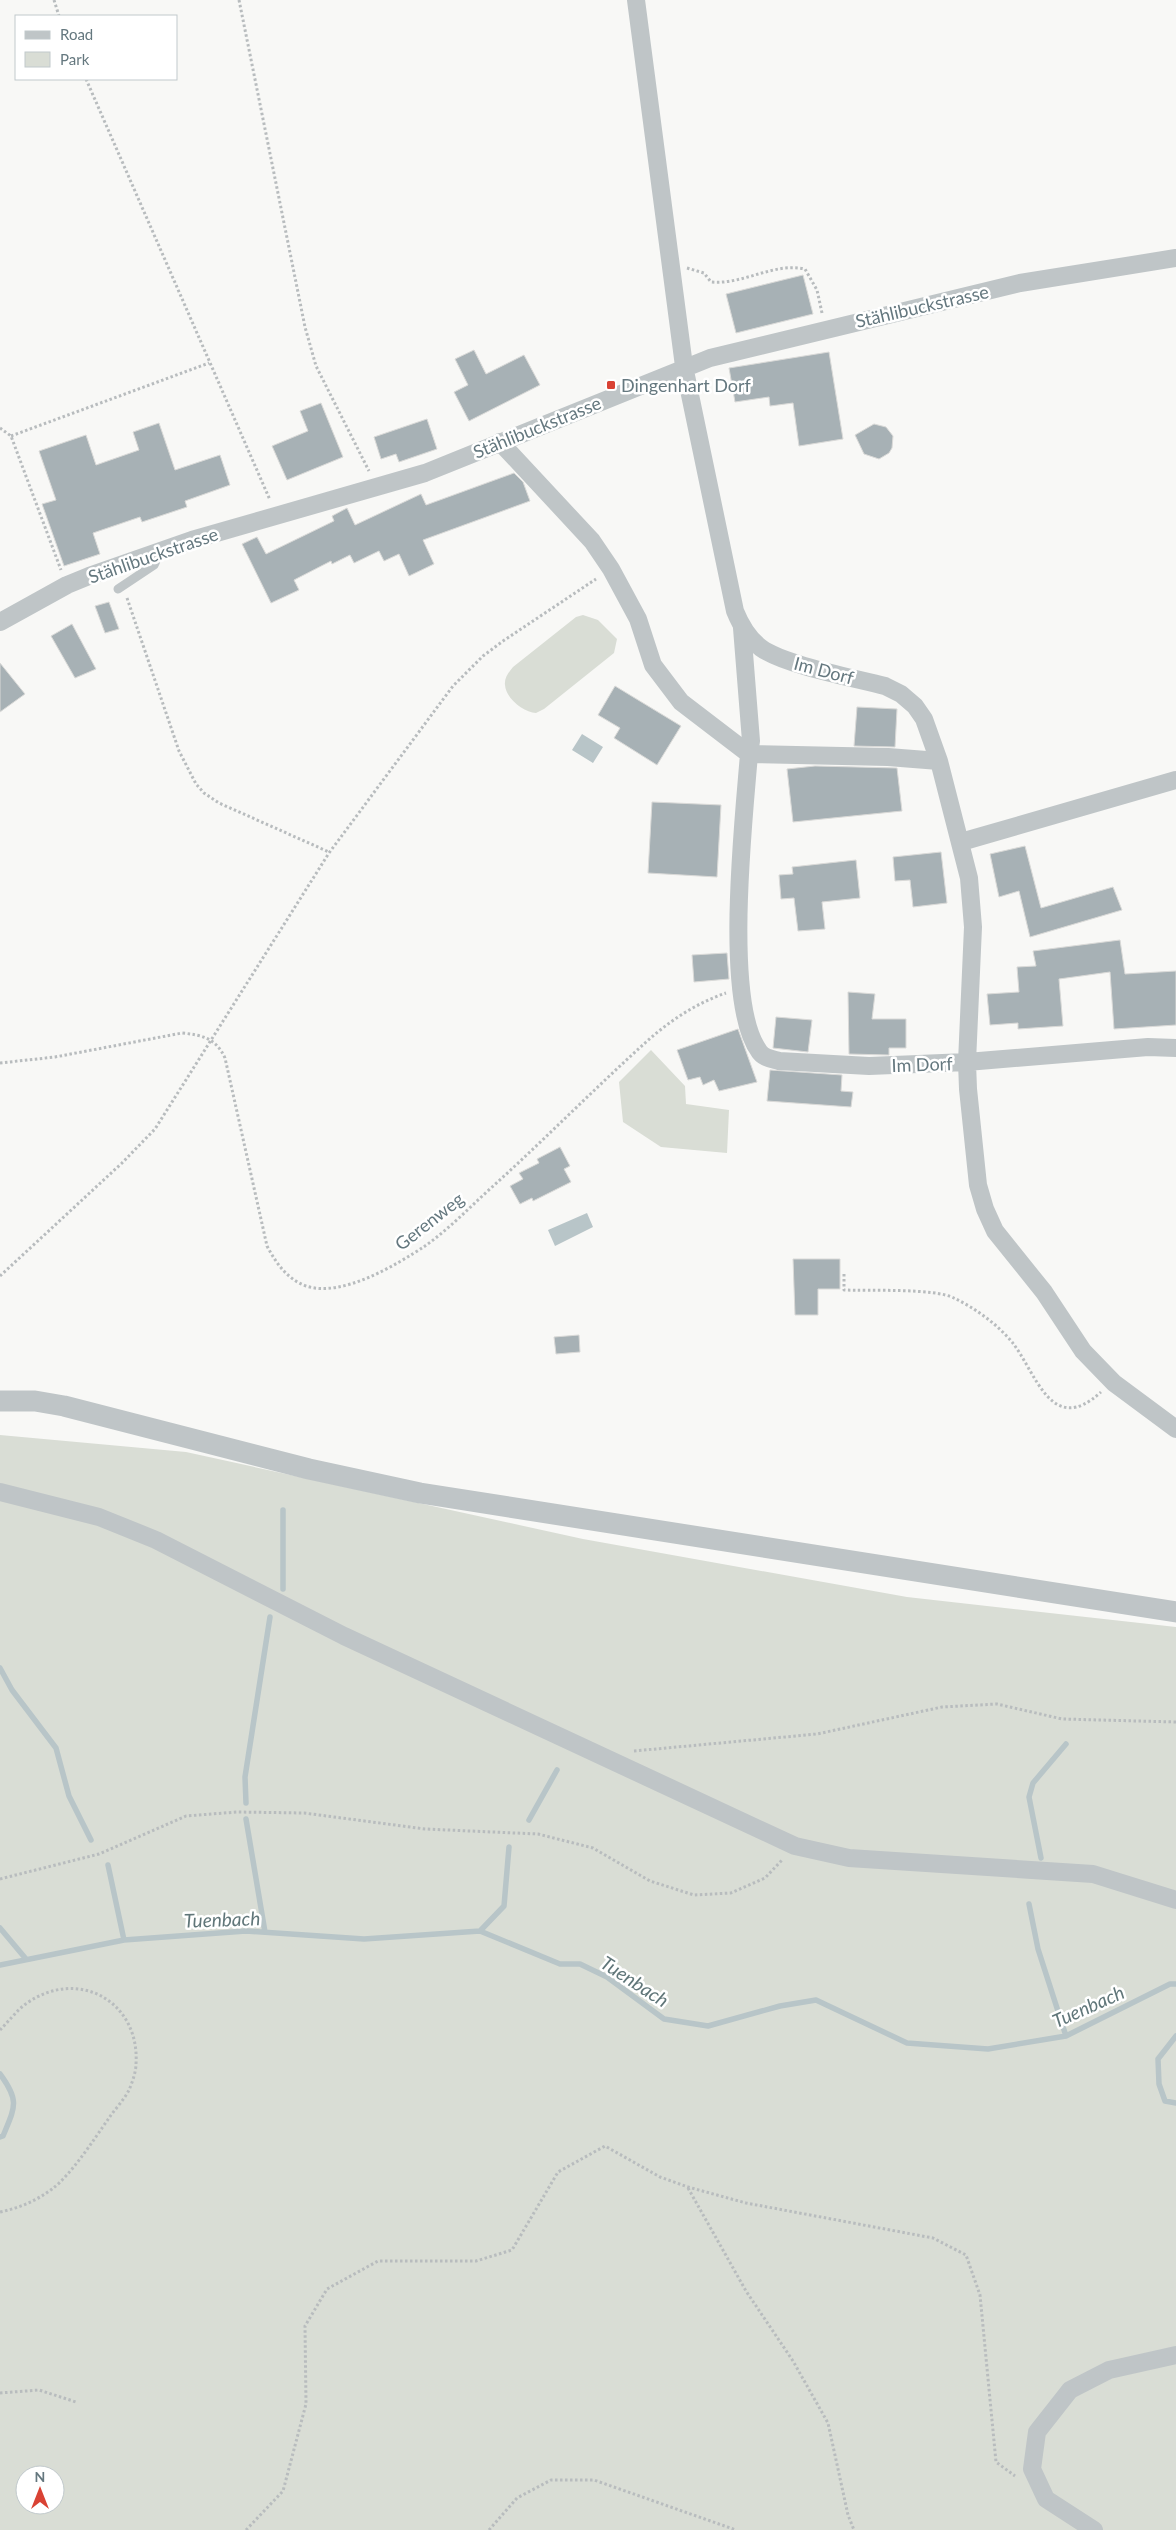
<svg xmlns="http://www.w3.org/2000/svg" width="1176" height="2530" font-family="Lato,sans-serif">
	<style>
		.green { fill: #d9ddd5; fill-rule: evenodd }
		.water { fill: #b8c5c8 }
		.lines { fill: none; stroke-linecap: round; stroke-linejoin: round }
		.stream { stroke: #b8c5c8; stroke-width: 5.5 }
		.building { fill: #a7b1b5; stroke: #dadad8 }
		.path { stroke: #b8bcbe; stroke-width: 3; stroke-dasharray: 2.5 2.5; stroke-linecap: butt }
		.service { stroke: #bfc5c7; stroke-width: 9 }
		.minor { stroke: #bfc5c7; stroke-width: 18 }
		.tertiary { stroke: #bfc5c7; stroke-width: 21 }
		.poi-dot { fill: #d94234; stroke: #fff; stroke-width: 2 }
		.labels { text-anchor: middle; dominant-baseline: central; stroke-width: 5; stroke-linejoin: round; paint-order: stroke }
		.street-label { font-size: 18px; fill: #65787f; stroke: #fff }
		.poi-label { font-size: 18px; fill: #65787f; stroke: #fff; text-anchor: start }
		.water-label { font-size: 19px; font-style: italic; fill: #607679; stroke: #fff }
	</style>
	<rect width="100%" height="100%" fill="#f8f8f6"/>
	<!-- green -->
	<path class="green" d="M583 615 598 620 617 639 614 653 544 709 536 713C524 712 506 699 505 685 504 678 509 672 513 667L576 617Z
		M651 1050 685 1086 686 1104 729 1110 727 1153 661 1147 623 1122 619 1082Z
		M0 1435 186 1452 583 1539 907 1597 1176 1627V2530H0ZM25 2475H55V2505H25Z"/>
	<!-- water -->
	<path class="water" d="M582 734 603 747 593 763 572 750Z
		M587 1213 593 1227 555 1246 548 1230Z"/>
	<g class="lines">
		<!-- stream -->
		<path class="stream" d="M283 1510V1589
			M0 1668 12 1690 56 1748 69 1796 91 1840
			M246 1803 245 1777 270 1617
			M246 1819 265 1932
			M529 1820 557 1770
			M1041 1858 1029 1797 1033 1783 1066 1744
			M108 1865 124 1940
			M1029 1904 1038 1949 1066 2036
			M0 1928 26 1959
			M480 1931 504 1906 509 1847
			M0 1965 124 1940 246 1931 364 1939 480 1931 560 1964H580L607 1977 664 2019 708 2026 780 2006 816 2000 907 2043 988 2049 1066 2036 1170 1984H1176
			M1176 2036 1158 2059 1159 2084 1165 2101 1176 2103
			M0 2074C20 2101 15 2107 3 2136L0 2137"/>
	</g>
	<!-- building -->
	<path class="building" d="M803 275 813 314 736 333 726 294Z
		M474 350 486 374 524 355 540 385 469 421 454 392 468 385 455 359Z
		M829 352 843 439 799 446 793 403 770 406 769 397 735 402 729 368Z
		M321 403 343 457 287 480 272 446 308 431 300 411Z
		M427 419 437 449 399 462 396 454 381 459 374 437Z
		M159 423 175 470 220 455 230 485 185 501 187 507 142 522 140 517 93 533 100 554 64 566 42 504 56 500 39 451 86 435 96 465 139 450 133 432Z
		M874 424 886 427 893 436 892 448 889 453 879 459 864 454 855 435Z
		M514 473 523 482 530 501 423 540 434 564 409 576 399 554 384 561 379 551 354 563 350 555 332 564 331 561 294 580 299 590 271 603 242 544 257 537 266 554 334 521 332 516 347 508 355 525 421 494 426 505Z
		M109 602 119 629 105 633 95 606Z
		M72 624 96 669 75 678 51 636Z
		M0 663 25 694 0 712Z
		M615 686 681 726 657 765 614 738 620 728 598 715Z
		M857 707 897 709 895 747 854 746Z
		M815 766 897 768 902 811 793 822 787 769Z
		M652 802 721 805 717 877 648 873Z
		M1025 846 1041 908 1113 887 1122 910 1030 937 1019 891 999 897 990 854Z
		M941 852 947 903 913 907 910 880 895 881 893 857Z
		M856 860 860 898 822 902 825 929 798 931 794 898 781 899 779 875 793 874 792 867Z
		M1120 940 1125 974 1176 971V1025L1114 1029 1110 972 1059 979 1063 1026 1018 1029V1023L990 1025 987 994 1019 992 1017 967 1036 966 1033 951Z
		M727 953 729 979 694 982 692 955Z
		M848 992 875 994 872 1019H906V1048H889V1055L849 1054Z
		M776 1017 812 1020 808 1052 773 1048Z
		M738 1029 757 1082 719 1091 714 1080 703 1085 700 1077 688 1080 677 1050Z
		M770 1070 842 1075 841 1091 853 1092 851 1107 767 1101Z
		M560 1147 570 1166 564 1169 571 1182 533 1201 532 1198 520 1204 510 1186 523 1179 519 1173 539 1163 537 1159Z
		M793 1259H840V1289H818V1315H795Z
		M579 1335 580 1352 556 1354 554 1337Z"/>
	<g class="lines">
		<!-- path -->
		<path class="path" d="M54 0 59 16
			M239 0 305 327 316 366 369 471
			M86 79 270 500
			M687 268 704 273 711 282C743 285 774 262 805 269L817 290 822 313
			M0 428 11 436 61 570
			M11 436 209 363
			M127 598 179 751 196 784 204 793 219 803 329 852
			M0 1063 55 1057 182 1033C202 1035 216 1038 225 1058L267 1246C276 1263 287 1279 306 1286 342 1298 396 1265 425 1246 449 1229 469 1208 491 1188 543 1141 593 1090 645 1043 668 1022 696 1003 726 993
			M844 1274V1290C868 1291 935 1288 954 1298 975 1308 997 1324 1012 1342 1036 1372 1051 1438 1101 1392
			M0 1276 122 1163 155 1129 329 853 453 686 483 656 503 641 596 579
			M634 1751 817 1734 942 1707 997 1704 1062 1719 1176 1722
			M0 1879 99 1854 186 1816 237 1812 304 1813 425 1829 538 1834 593 1848 650 1881 694 1895 731 1893 765 1878 783 1859
			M0 2030C9 2021 17 2010 27 2003 79 1967 140 2002 136 2064 136 2072 132 2083 129 2090 124 2100 115 2109 109 2118 94 2139 72 2174 52 2189 36 2201 19 2208 0 2212
			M688 2188 746 2291 793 2361 828 2423 848 2515 854 2530
			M0 2393 39 2390 76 2402
			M246 2530 283 2491 306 2404 305 2326 327 2289 378 2261H476L512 2250 558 2172 605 2146 660 2177 688 2187 746 2203 933 2238 966 2255 980 2295 996 2462 1015 2476
			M489 2530 517 2498 551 2480H594L736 2530"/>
		<!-- service -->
		<path class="service" d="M118 589 154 565 160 552"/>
		<!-- minor -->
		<path class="minor" d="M636 0 684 366 735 611C741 626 748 638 761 648 784 665 855 678 885 686L901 694 915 706 924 719 939 761 969 878 973 927 967 1062 968 1089 978 1185 985 1209 995 1231 1044 1292 1083 1351 1114 1383 1176 1429
			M500 442 592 541 611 569 638 619 653 665 681 702 749 754C744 818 723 1002 759 1051 763 1058 772 1059 779 1061L869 1066 967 1062 1148 1047 1176 1048
			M0 622 67 585 89 576 192 540 425 473 710 358 1020 283 1176 258
			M742 628 751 741 749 754 888 757 939 761
			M961 842 1176 780
			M0 1492 99 1517 156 1540 344 1636 795 1846 849 1858 1093 1874 1176 1900
			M1094 2530 1046 2499 1032 2469 1037 2432 1070 2390 1109 2370 1176 2355"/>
		<!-- tertiary -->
		<path class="tertiary" d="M0 1401H35L64 1406 309 1469 420 1493 1176 1612"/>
	</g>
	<!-- markers -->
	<rect class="poi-dot" x="606" y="380" width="10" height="10" rx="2.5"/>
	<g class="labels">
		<!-- street labels -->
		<g class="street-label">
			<text transform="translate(922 306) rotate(-13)">Stählibuckstrasse</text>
			<text transform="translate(537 427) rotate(-22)">Stählibuckstrasse</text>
			<text transform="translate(153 555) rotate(-19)">Stählibuckstrasse</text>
			<text transform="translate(824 670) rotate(15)">Im Dorf</text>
			<text transform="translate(922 1064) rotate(-2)">Im Dorf</text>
			<text transform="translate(429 1221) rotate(-38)">Gerenweg</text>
		</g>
		<!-- poi labels -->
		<g class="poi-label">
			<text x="621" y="385">Dingenhart Dorf</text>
		</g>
		<!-- water labels -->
		<g class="water-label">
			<text transform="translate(222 1919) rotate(-2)">Tuenbach</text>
			<text transform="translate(635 1981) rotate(33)">Tuenbach</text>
			<text transform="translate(1088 2006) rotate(-24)">Tuenbach</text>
		</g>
	</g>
	<!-- legend -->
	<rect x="15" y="15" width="162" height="65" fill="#ffffff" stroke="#c1c9cc"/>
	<rect x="25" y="31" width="25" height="8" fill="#bfc5c7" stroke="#c1c9cc"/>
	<text x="60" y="40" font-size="15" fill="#65787f">Road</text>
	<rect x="25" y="52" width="25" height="15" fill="#d9ddd5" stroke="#c1c9cc"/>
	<text x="60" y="65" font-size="15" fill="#65787f">Park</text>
	<!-- north arrow -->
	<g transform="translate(40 2490)"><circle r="24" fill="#ffffff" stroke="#c1c9cc"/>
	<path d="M0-4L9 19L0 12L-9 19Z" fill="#d94234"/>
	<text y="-8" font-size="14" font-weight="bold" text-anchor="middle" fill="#65787f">N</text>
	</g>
</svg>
